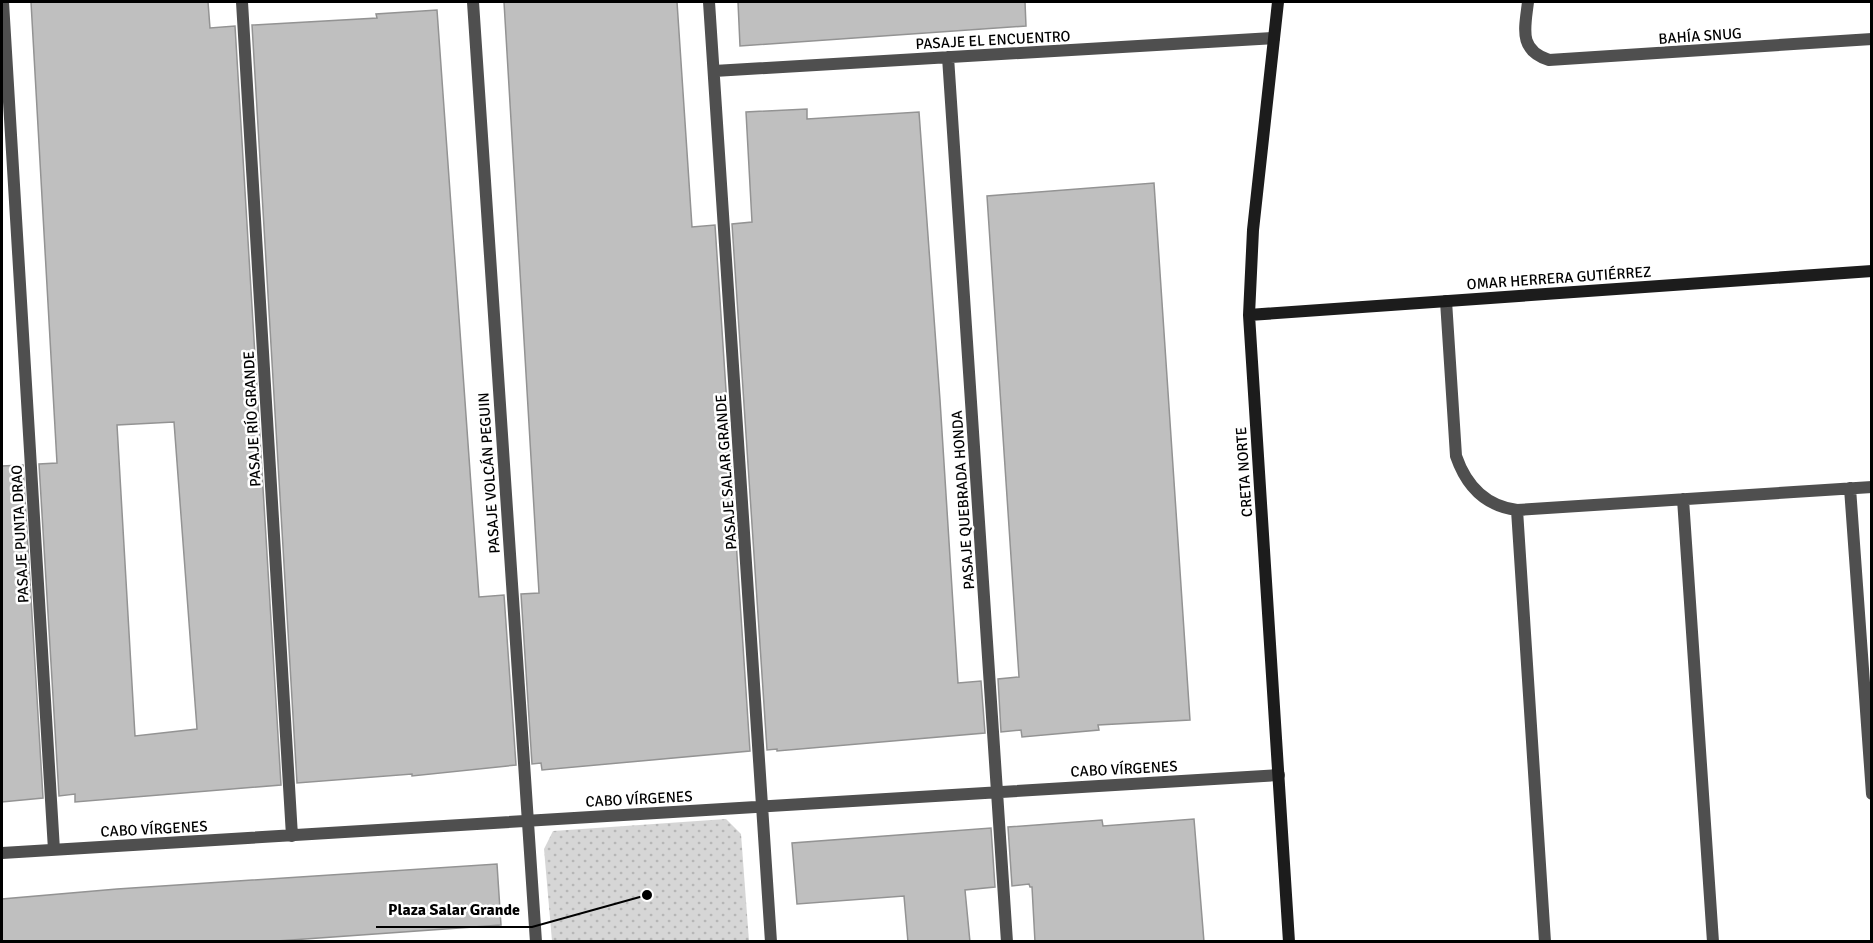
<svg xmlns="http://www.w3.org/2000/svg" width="1873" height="943" font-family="Signika,sans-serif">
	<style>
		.grass { fill: url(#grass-dots) }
		.building { fill: #bfbfbf; stroke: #939393; stroke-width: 1.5; fill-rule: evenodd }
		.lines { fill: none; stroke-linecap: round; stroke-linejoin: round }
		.street { stroke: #4f4f4f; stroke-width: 12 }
		.secondary { stroke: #1c1c1c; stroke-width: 12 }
		.labels { text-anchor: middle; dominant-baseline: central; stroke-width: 5; stroke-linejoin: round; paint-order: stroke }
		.street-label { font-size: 15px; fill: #000; stroke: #fff }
		.leader { fill: none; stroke: #000; stroke-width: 2 }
		.callout-dot { fill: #000; stroke: #fff; stroke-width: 2 }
		.callout-label { font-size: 16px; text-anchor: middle; font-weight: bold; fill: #000; stroke: #fff; stroke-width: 5; stroke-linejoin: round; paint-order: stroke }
	</style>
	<defs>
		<pattern id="grass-dots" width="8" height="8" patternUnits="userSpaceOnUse" patternTransform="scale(1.5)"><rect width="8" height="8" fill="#d6d6d6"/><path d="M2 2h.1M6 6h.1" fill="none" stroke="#b6b6b6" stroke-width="1.8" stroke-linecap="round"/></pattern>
	</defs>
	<rect width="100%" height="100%" fill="#fff"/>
	<!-- grass -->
	<path class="grass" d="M726 819 741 834 749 941H552L544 849 553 831Z"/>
	<!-- building -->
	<path class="building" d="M31 2H208L210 28 235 26 281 785 75 802V794L59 796 39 464 57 463ZM174 422 197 729 135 736 117 425Z
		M504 2H677L692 227 715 225 750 751 542 770 541 763 532 764 521 594 539 593Z
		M738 2H1025L1026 26 740 46Z
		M437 10 479 597 504 595 516 765 412 776V774L297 783 252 25 377 18 376 14Z
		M807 109V119L919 112 940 400 958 683 981 681 985 733 777 751V749L767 750 732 224 752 222 746 112Z
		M1154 183 1190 720 1098 725 1099 730 1022 737 1021 730 1001 732 998 679 1019 677 987 196Z
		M23 465 43 798 2 802V466Z
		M1194 819 1204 942H1035L1032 887H1030L1029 884 1012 886 1008 827 1102 820 1103 826Z
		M991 828 995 887 965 890 970 942H908L904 896 797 904 792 843Z
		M497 864 501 925 263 942H2V899L117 889Z"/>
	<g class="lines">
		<!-- street -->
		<path class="street" d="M3 2 54 850
			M242 2 292 836
			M473 2 536 942
			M709 2 771 942
			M1528 2C1525 28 1518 50 1549 60L1872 39
			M948 57 1007 942
			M714 71 1274 38
			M1446 301 1456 456C1466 485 1485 506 1517 510L1872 487
			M1850 488 1872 794
			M1683 499 1713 942
			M1517 510 1545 942
			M2 853 1279 775"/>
		<!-- secondary -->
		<path class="secondary" d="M1278 2 1253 230 1249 315 1289 942
			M1249 315 1872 271"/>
	</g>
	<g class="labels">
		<!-- street labels -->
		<g class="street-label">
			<text transform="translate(1700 36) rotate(-4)">BAHÍA SNUG</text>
			<text transform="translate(993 40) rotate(-3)">PASAJE EL ENCUENTRO</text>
			<text transform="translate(1559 278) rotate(-4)">OMAR HERRERA GUTIÉRREZ</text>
			<text transform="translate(252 419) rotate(-93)">PASAJE RÍO GRANDE</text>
			<text transform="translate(726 472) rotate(-94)">PASAJE SALAR GRANDE</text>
			<text transform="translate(1244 472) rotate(-94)">CRETA NORTE</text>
			<text transform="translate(489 473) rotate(-94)">PASAJE VOLCÁN PEGUIN</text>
			<text transform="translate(963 500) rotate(-94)">PASAJE QUEBRADA HONDA</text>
			<text transform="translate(20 534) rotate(-93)">PASAJE PUNTA DRAO</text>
			<text transform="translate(1124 769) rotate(-3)">CABO VÍRGENES</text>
			<text transform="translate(639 799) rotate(-3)">CABO VÍRGENES</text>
			<text transform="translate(154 829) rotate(-3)">CABO VÍRGENES</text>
		</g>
	</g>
	<!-- callouts -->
	<path class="leader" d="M647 895L532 927H376"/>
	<circle class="callout-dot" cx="647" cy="895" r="6"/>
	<g class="callout-label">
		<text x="454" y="915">Plaza Salar Grande</text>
	</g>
	<!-- border -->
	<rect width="1873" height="943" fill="none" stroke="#000000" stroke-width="6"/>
</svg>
